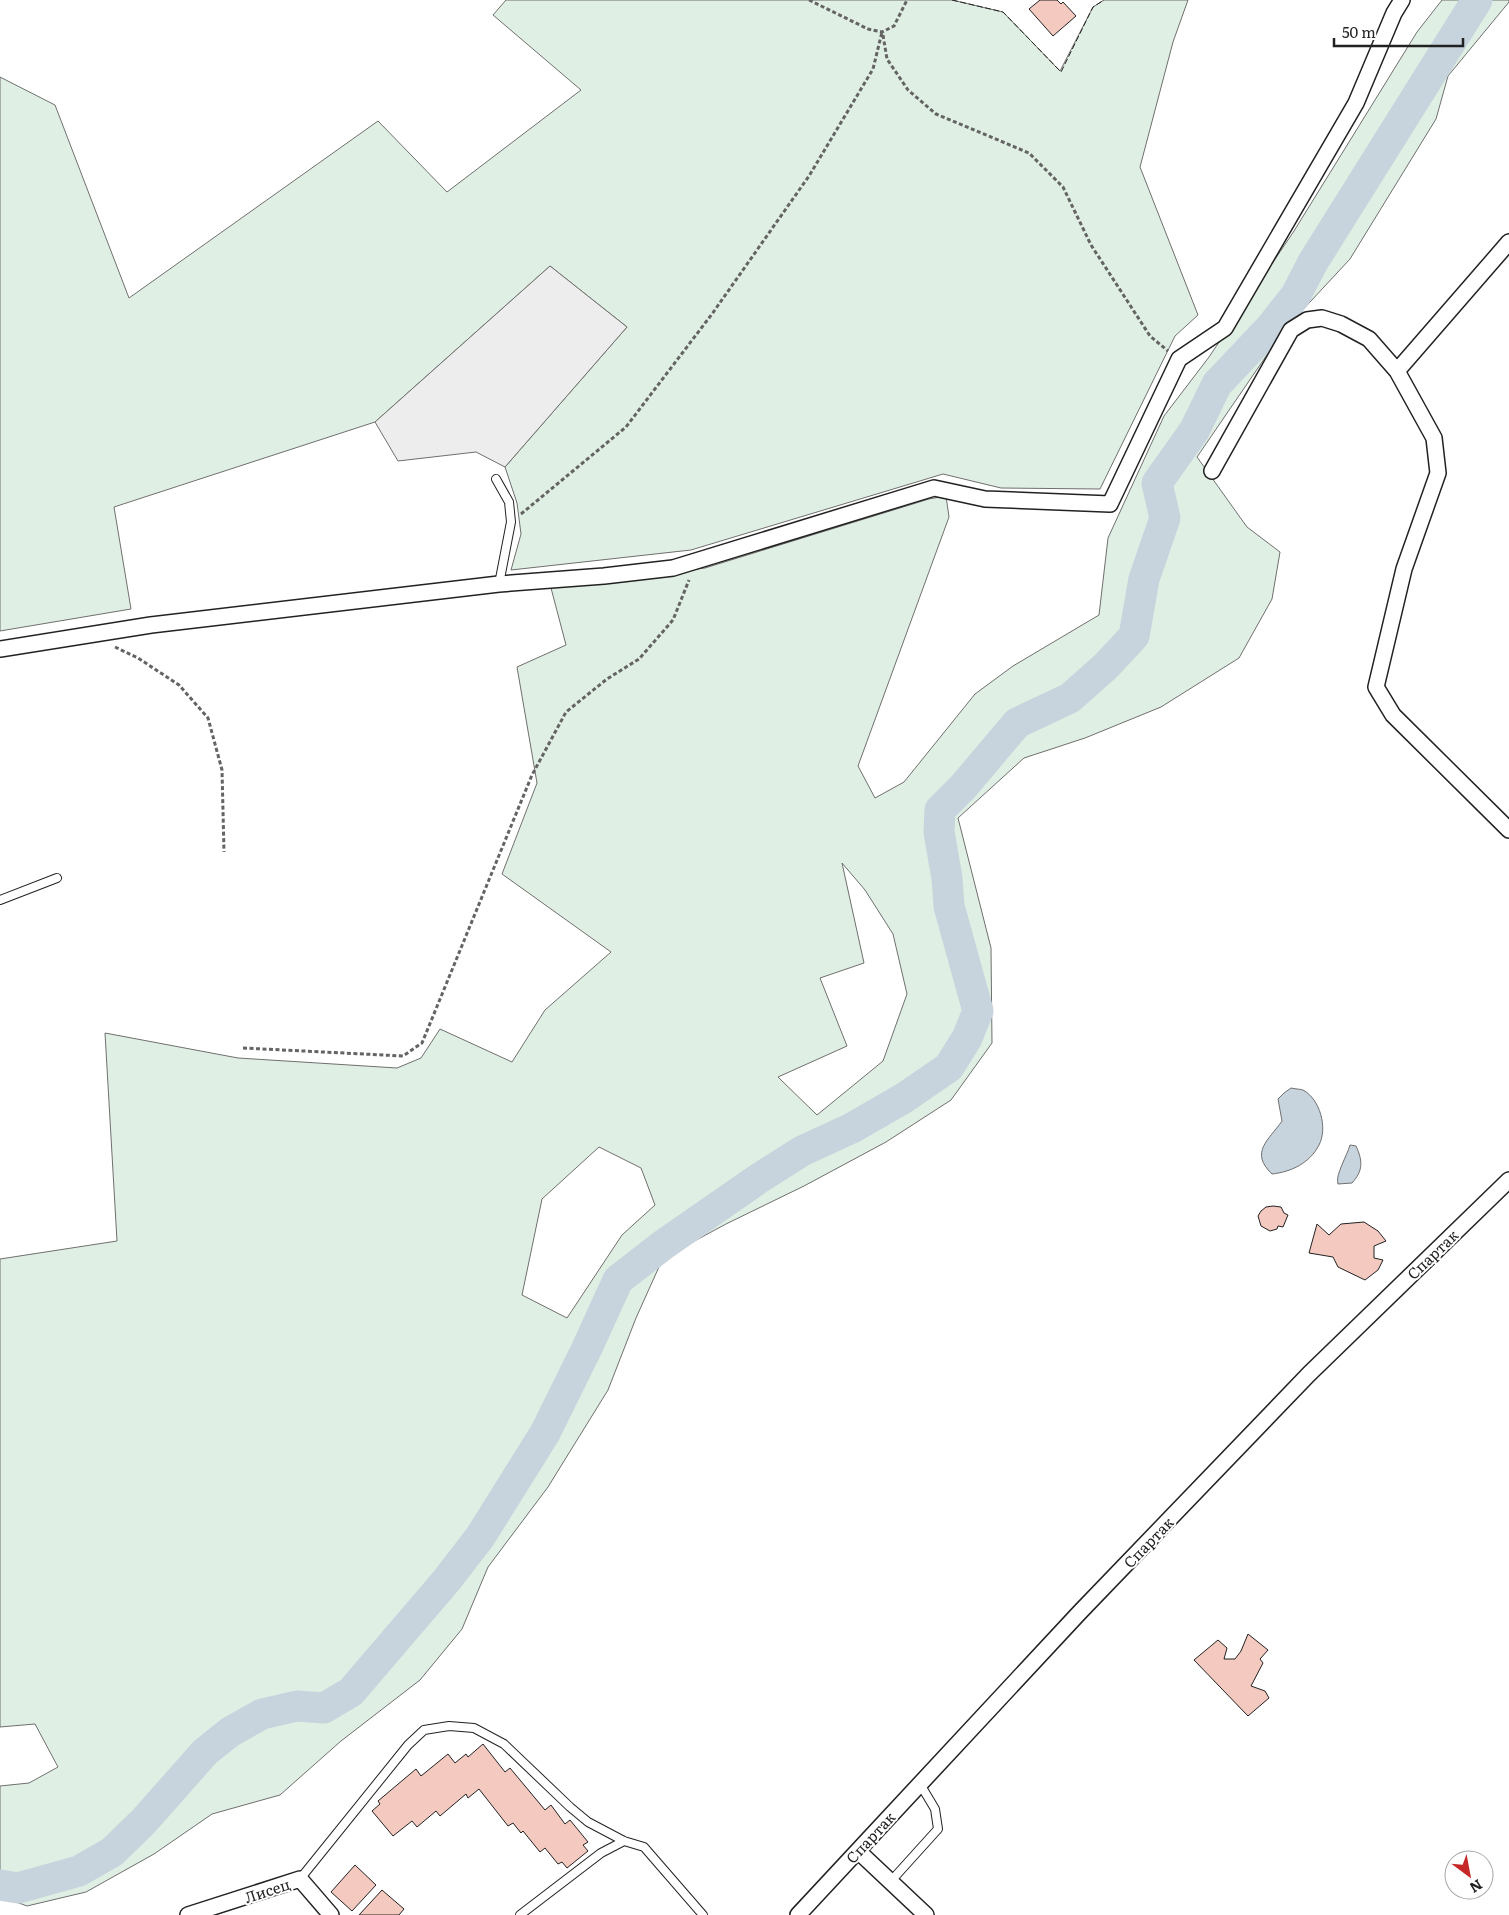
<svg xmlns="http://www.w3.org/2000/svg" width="1509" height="1915" font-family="Literata,serif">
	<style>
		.green { fill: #e0efe3; stroke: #6f6f6f; fill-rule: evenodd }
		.parking { fill: #ededed; stroke: #6f6f6f }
		.water { fill: #c7d3dd; stroke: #6f6f6f }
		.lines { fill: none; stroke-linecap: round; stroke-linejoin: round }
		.river { stroke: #c7d3dd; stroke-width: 31 }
		.building { fill: #f3c9c0; stroke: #222 }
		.service-casing { stroke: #222; stroke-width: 10 }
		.minor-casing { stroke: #222; stroke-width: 18 }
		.path { stroke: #646464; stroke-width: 3; stroke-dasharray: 4 2.5; stroke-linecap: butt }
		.service { stroke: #fff; stroke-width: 8 }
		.minor { stroke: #fff; stroke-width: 15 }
		.fence { stroke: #222; stroke-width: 1; stroke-dasharray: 6 2.5; stroke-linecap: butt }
		.labels { text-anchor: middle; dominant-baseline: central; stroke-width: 4; stroke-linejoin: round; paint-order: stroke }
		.street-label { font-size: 15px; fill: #222; stroke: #fff }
	</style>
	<rect width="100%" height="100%" fill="#fff"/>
	<!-- green -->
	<path class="green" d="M506 0H952L1003 12 1060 71 1093 7 1104 0H1188L1173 42 1140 167 1198 315 1175 336 1100 489 1001 488 943 474 691 550 511 570 521 534 517 503 505 467 627 327 550 266 375 422 114 507 131 609 0 631V77L55 105 129 298 378 121 447 192 581 90 493 15Z
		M1442 0H1509V2L1448 76 1436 119 1350 259 1284 330 1197 457 1247 527 1280 552 1272 599 1239 658 1161 707 1085 738 1024 758 958 818 991 948 992 1043 951 1100 886 1142 804 1186 726 1224 663 1258 636 1318 608 1390 548 1487 488 1567 462 1629 420 1680 341 1741 280 1795 212 1814 154 1854 86 1892 27 1906 0 1896V1786L29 1783 58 1767 35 1724 0 1727V1259L117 1241 105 1033 238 1058 397 1068 421 1058 440 1029 512 1062 545 1010 611 952 502 874 537 783 517 667 566 645 551 588 705 568 929 499 946 496 949 517 858 766 875 798 904 782 975 694 1013 666 1099 615 1108 538 1164 416 1209 357 1294 231 1417 32ZM842 863 865 890 893 934 907 994 883 1061 817 1115 778 1077 847 1046 820 978 864 963ZM599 1147 641 1168 655 1205 622 1235 567 1318 522 1295 542 1199Z"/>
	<!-- parking -->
	<path class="parking" d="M550 266 627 327 505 467 476 452 398 461 375 422Z"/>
	<!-- water -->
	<path class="water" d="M1291 1088C1295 1089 1300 1089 1303 1090 1320 1099 1328 1128 1319 1145 1310 1163 1291 1172 1272 1174 1249 1152 1269 1140 1282 1121L1278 1099 1284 1093Z
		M1350 1145 1356 1146C1363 1161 1363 1171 1352 1183L1338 1184C1335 1175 1347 1156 1350 1145Z"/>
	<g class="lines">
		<!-- river -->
		<path class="river" d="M0 1885 18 1888 79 1871 112 1852 143 1822 205 1752 230 1732 262 1714 297 1706 324 1708 351 1692 446 1581 480 1537 545 1433 587 1348 618 1280 663 1245 758 1179 802 1151 852 1128 904 1098 949 1067 967 1038 978 1011 949 906 947 878 939 832 940 810 963 787 1017 723 1070 698 1106 666 1134 636 1144 579 1165 518 1157 483 1194 431 1217 384 1270 328 1296 295 1313 262 1477 0"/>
	</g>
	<!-- building -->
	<path class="building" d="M1040 0H1057L1061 4 1063 2 1076 16 1053 36 1029 9Z
		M1273 1206 1281 1207 1284 1213 1288 1215 1283 1227 1278 1226 1277 1229 1270 1231 1261 1226 1258 1216 1261 1211 1266 1207Z
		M1364 1222 1378 1231 1386 1241 1374 1246V1258L1383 1260 1378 1270 1365 1280 1338 1267 1333 1257 1309 1253 1317 1224 1329 1235 1341 1224Z
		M1248 1634 1268 1650 1260 1659 1263 1663 1251 1686 1265 1691 1269 1698 1248 1716 1194 1660 1218 1640 1227 1648 1224 1659H1235L1241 1651Z
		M483 1744 505 1772 510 1768 545 1810 551 1805 565 1824 570 1820 588 1842 583 1845 588 1851 567 1868 562 1862 558 1864 545 1848 540 1852 523 1831 521 1833 513 1823 508 1826 479 1789 468 1798 466 1794 440 1816 436 1811 417 1827 412 1821 393 1836 372 1811 380 1804 378 1801 416 1769 421 1776 448 1754 455 1763 466 1754 468 1757Z
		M355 1865 376 1885 352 1911 331 1892Z
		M382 1890 404 1909 399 1915H359Z"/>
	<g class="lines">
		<defs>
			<path id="service" d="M496 479 509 502 511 522 499 584
				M0 900 57 878
				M300 1879 408 1745 424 1730 449 1726 474 1728 504 1744 570 1807 588 1822 624 1841 644 1847 703 1915
				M891 1881 938 1829 935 1809 920 1784
				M520 1915 601 1853 624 1841"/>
			<path id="minor" d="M1397 371 1509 242
				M1212 471 1291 330 1307 320 1322 318 1341 324 1369 339 1397 371 1434 438 1438 473 1404 569 1376 687 1393 715 1509 830
				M0 649 151 625 499 584 604 576 673 568 934 488 985 499 1110 504 1179 359 1225 328 1356 103 1394 13 1402 0
				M858 1851 926 1915
				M188 1915 300 1879 331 1915
				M798 1915 1080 1612 1309 1374 1509 1180"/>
		</defs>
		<!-- service casing -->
		<use href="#service" class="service-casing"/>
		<!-- minor casing -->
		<use href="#minor" class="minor-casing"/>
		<!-- path -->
		<path class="path" d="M809 0 868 29 882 32 894 26 907 0
			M883 35 887 59 908 90 936 114 1029 153 1063 187 1091 245 1150 336 1168 351
			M521 514 626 427 712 314 809 176 873 69 882 32
			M115 647 138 658 179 685 208 718 222 770 224 852
			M243 1048 403 1056 422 1043 532 775 566 712 607 679 639 659 673 620 689 580"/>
		<!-- service -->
		<use href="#service" class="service"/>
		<!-- minor -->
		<use href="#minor" class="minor"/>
		<!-- fence -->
		<path class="fence" d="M952 0 1003 12 1061 72 1093 7 1104 0"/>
	</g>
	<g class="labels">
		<!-- street labels -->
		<g class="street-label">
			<text transform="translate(1432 1254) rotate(-44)">Спартак</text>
			<text transform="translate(1148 1542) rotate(-46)">Спартак</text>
			<text transform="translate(870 1837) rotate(-47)">Спартак</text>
			<text transform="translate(267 1890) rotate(-18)">Лисец</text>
		</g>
	</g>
	<!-- north arrow -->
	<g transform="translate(1469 1875) rotate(148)"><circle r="24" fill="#ffffff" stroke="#a7a7a7"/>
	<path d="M0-4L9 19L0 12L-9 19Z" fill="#c62828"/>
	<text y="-8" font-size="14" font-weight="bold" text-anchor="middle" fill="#222222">N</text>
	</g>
	<!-- scale -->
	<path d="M1334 38v8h129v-8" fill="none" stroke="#222222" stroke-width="2.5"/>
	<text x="1342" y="38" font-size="15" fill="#222222" stroke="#ffffff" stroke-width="4" paint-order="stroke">50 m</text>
</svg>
